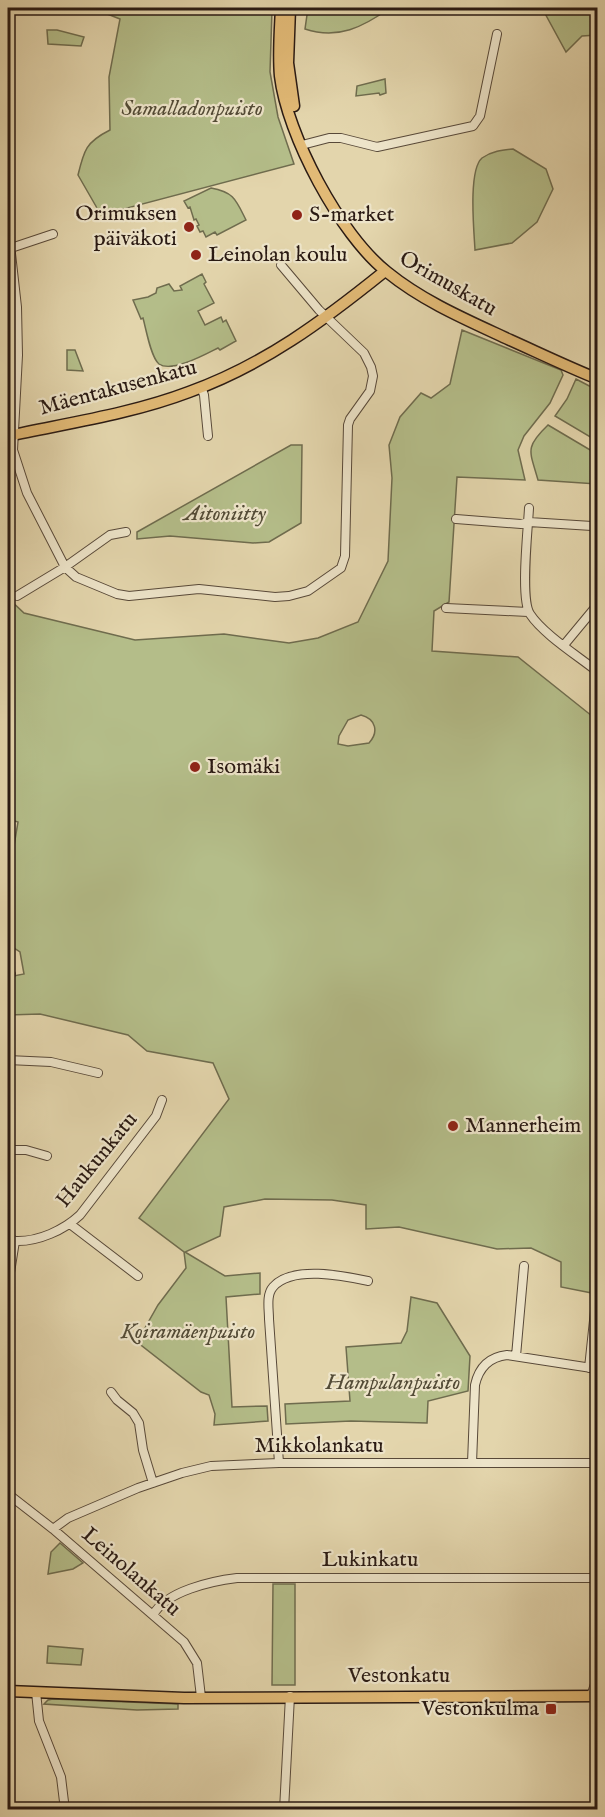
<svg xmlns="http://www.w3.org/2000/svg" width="605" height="1817" font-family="'IM FELL English',serif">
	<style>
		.green { fill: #b4bd89; stroke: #6f6c4e; stroke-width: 1.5; fill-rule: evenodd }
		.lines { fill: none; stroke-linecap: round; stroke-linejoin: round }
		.minor-casing { stroke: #584939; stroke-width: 10 }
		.major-casing { stroke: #2a1a13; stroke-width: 13 }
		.minor { stroke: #ede4c9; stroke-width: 8 }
		.major { stroke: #e2ba76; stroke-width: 10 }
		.poi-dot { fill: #8f2418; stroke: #ede4c9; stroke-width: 2 }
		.labels { text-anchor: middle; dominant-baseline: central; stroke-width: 4.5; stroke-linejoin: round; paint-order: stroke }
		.park-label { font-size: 22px; font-style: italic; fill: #534b36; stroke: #ede4c9 }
		.poi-label { font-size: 22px; fill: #2a1a13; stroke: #ede4c9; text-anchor: start }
		.street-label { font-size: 22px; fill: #2a1a13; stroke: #ede4c9 }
	</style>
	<rect width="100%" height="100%" fill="#e3d5ac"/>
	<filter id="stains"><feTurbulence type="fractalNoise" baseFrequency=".00333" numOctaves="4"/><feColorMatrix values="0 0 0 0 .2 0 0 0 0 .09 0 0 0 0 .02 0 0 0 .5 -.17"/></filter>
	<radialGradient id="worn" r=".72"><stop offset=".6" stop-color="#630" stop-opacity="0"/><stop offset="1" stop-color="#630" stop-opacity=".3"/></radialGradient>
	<!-- green -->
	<path class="green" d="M92 8H270L272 10 270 72 278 117 294 164 101 215 78 175C84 150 86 142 110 130L109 77 120 19Z
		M308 8H390C363 27 338 40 305 29Z
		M542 8H597V35L582 36 566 52Z
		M47 30H57L84 37 81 46 48 44Z
		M385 79 386 93 380 95 379 93 356 96 357 86Z
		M513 149 546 169 553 189 537 222 512 243 475 250C474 231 468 170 482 158 492 151 502 150 513 149Z
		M211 188C234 192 236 200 246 220L217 235 215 232 206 237 203 231 200 232 197 226 199 225 196 219 194 220 190 207 188 208 184 201Z
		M202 274 206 282 204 284 214 303 198 311 205 325 221 317 223 322 226 320 236 341 220 350 218 348C206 354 172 373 159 364 151 358 146 329 143 318L141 319 133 300 148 297 156 293 157 288 169 284 174 291 182 290 180 286Z
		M462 330 561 370 563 375 550 403 524 436 518 450 525 480 457 477 449 602 434 611 432 651 518 657 597 720V1294L561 1287V1262L531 1248 497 1249 399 1227 366 1229V1205L332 1200 265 1199 224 1207 220 1236 185 1252 225 1276 260 1273V1294L226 1297 232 1407 267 1406 268 1421 214 1425 215 1414 209 1395 201 1392 137 1342 158 1305 186 1268 184 1252 139 1218 229 1099 213 1063 147 1051 128 1035 40 1014 8 1015V977L24 974 20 952 8 944V881L18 822 8 819V702L13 699 8 691V598L24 613 135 640 224 634 289 643 318 638 358 622 388 561 392 478 389 445 400 417 421 393 431 398 450 384ZM361 715C376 719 379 732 369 743L348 746 338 744 339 736 348 720Z
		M67 350H75L83 371 67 370Z
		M576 379 597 390V441L555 416 567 399Z
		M548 425 597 454V484L538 480C530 451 524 448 548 425Z
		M291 445H302L301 523 269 542 253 543 170 536 137 539V532Z
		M411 1297 437 1303 470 1356 468 1391 428 1401 427 1423 351 1421 286 1424 285 1404 350 1401 346 1347 401 1343 407 1331Z
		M60 1543 83 1563 73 1569 48 1574 51 1552Z
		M273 1584H295V1685H272Z
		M48 1646 83 1649 81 1665 47 1663Z
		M53 1699 178 1704V1709L137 1710 44 1704 48 1700Z"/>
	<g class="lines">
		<defs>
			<path id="minor" d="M302 145 329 138H341L377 147 473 126 480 116 497 34
				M8 227 17 307 18 355 13 450 27 493 65 567 76 577 117 594 129 596 199 589 275 597 289 596 308 591 341 568 345 556 348 425 350 419 370 391 373 376 371 367 364 353 319 310 281 265
				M8 249 53 234
				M201 387 204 395 208 436
				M529 508C528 529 520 599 530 614 543 634 578 656 598 672
				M456 519 521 524 529 522 592 526
				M17 596 65 567 110 535 126 532
				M446 608 528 612
				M564 645 598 604
				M8 975 11 974
				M8 1060 51 1062 98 1073
				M8 1150H26L47 1156
				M70 1224 138 1276
				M8 1237 15 1241 8 1285
				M15 1241C38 1242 64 1230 80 1215L156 1116 162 1100
				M516 1356 524 1266
				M589 1368 595 1311
				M111 1392 117 1400 133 1413 139 1423 143 1450 153 1483
				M279 1463 269 1319C269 1309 266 1295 273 1287 292 1265 344 1276 368 1281
				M472 1463 475 1385C479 1367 489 1357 507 1355L598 1369
				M8 1494 53 1529 184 1642 197 1663 201 1697
				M53 1529 68 1518 138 1488 182 1473 211 1466 279 1463H598
				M153 1615C166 1591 212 1581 237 1578H598
				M36 1692 39 1721 61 1777 65 1810
				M591 1696 598 1675
				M284 1810 290 1696"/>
			<path id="major" d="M281 8C280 30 278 53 280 76 287 135 340 235 387 272 424 302 467 320 510 340 539 353 568 367 598 379
				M290 8 288 63 294 106
				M8 436C68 423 131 414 189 392 264 365 323 321 385 271
				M8 1691 184 1698 598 1696"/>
		</defs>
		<!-- minor casing -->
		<use href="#minor" class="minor-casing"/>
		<!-- major casing -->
		<use href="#major" class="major-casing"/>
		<!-- minor -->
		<use href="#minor" class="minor"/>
		<!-- major -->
		<use href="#major" class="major"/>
	</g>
	<!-- markers -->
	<g class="poi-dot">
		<circle cx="297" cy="215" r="6"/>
		<circle cx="189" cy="227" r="6"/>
		<circle cx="196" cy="255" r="6"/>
		<circle cx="195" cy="767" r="6"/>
		<circle cx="453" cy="1126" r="6"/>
		<rect x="545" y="1703" width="12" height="12" rx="3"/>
	</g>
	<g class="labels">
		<!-- park labels -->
		<g class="park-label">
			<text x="192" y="109">Samalladonpuisto</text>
			<text x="225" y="514">Aitoniitty</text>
			<text x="188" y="1332">Koiramäenpuisto</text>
			<text x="393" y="1383">Hampulanpuisto</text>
		</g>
		<!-- poi labels -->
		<g class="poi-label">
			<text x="177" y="214" text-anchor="end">Orimuksen<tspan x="177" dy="25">päiväkoti</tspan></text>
			<text x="309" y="215">S-market</text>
			<text x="208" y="255">Leinolan koulu</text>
			<text x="207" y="767">Isomäki</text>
			<text x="465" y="1126">Mannerheim</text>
			<text x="539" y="1709" text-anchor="end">Vestonkulma</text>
		</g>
		<!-- street labels -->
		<g class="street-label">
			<text transform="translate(448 284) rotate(30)">Orimuskatu</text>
			<text transform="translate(118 388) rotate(-15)">Mäentakusenkatu</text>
			<text transform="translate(97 1160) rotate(-51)">Haukunkatu</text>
			<text x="319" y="1446">Mikkolankatu</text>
			<text x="370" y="1560">Lukinkatu</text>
			<text transform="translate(131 1572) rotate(41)">Leinolankatu</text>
			<text x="399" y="1676">Vestonkatu</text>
		</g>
	</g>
	<!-- margin -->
	<rect width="605" height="1817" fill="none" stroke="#e3d5ac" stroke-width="30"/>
	<rect x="9" y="9" width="587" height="1799" fill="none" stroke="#2a1a13" stroke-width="3"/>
	<rect x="15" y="15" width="575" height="1787" fill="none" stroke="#2a1a13" stroke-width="1.5"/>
	<rect width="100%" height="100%" filter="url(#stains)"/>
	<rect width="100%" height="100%" fill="url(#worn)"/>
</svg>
